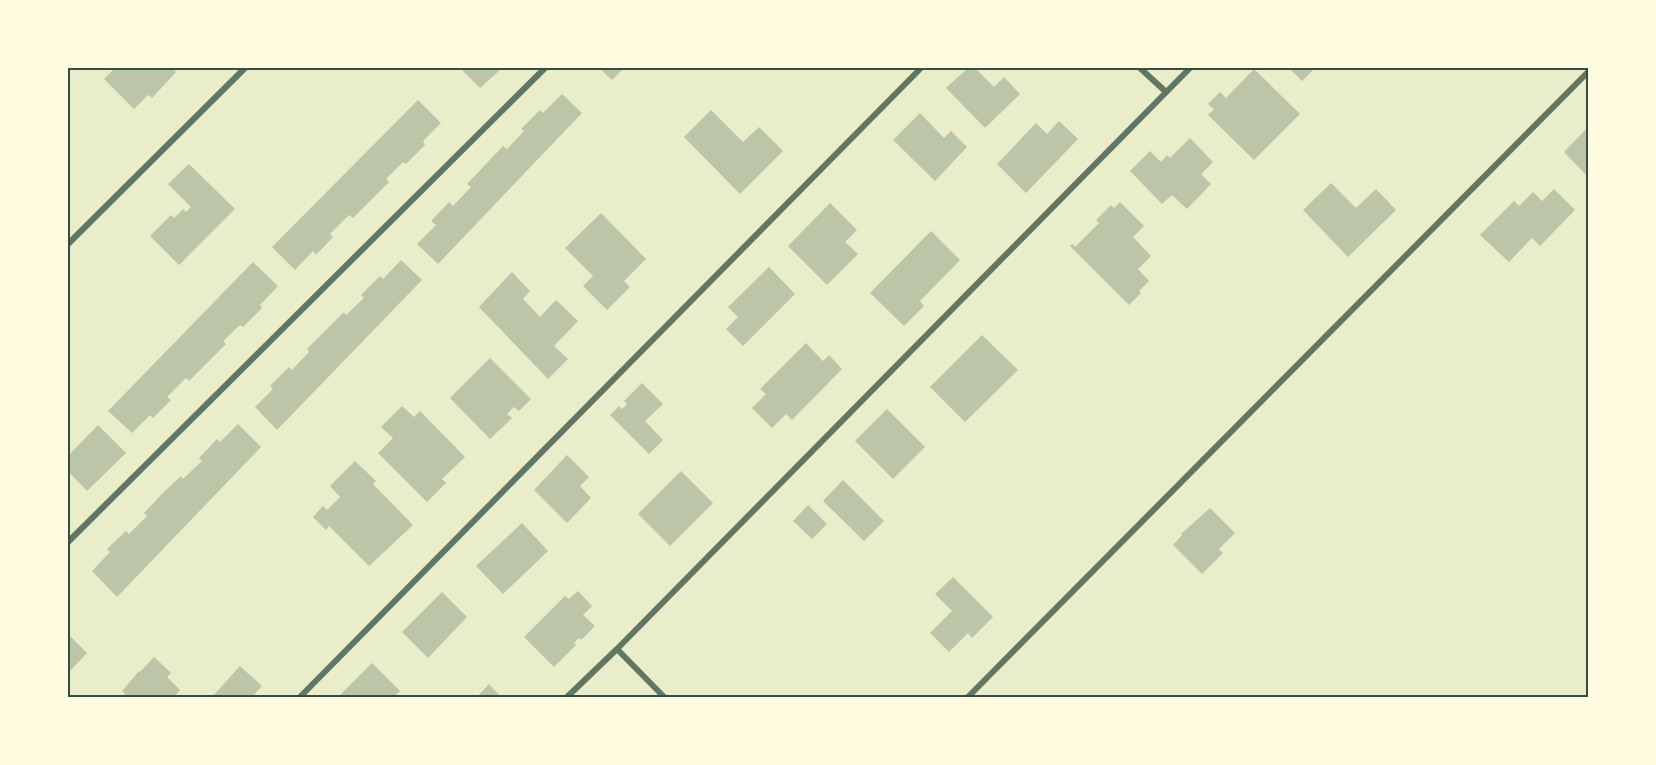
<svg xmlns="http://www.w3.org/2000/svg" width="1656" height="765" font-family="Inter,sans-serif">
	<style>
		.building { fill: #bcc5a7 }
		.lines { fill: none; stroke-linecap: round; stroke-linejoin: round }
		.minor { stroke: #617663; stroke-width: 6 }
		.neatline { fill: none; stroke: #344e41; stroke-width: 2 }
	</style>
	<rect width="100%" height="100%" fill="#e9edc9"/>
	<!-- building -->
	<path class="building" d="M115 68H172L176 72 152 98 148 95 134 109 104 79Z
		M460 68H502L480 88Z
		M599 68H624L612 80Z
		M968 68H975L994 87 1004 77 1020 94 985 128 946 88Z
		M1289 68H1315L1302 81Z
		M1254 69 1300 114 1254 160 1208 115 1214 109 1208 104 1220 92 1226 98Z
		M562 94 582 113 438 264 417 244 436 225 431 221 449 202 453 206 471 187 467 184 503 146 507 149 524 131 521 129 540 110 543 113Z
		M418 100 441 123 423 141 425 145 406 164 403 162 386 179 389 182 353 218 349 215 330 234 333 237 316 255 313 251 295 270 272 247Z
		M711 110 743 142 759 127 783 151 740 194 684 137Z
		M920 113 944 138 951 131 967 147 935 181 893 140Z
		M1059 121 1078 139 1026 193 997 164 1036 123 1047 134Z
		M1588 127V177L1564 152Z
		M1190 138 1213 162 1201 174 1211 184 1187 209 1172 195 1162 204 1130 171 1150 151 1161 162 1167 155 1170 158Z
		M189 164 235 209 179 265 150 236 171 215 174 218 183 209 186 212 191 207 168 184Z
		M1331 183 1356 208 1376 189 1396 210 1348 257 1303 210Z
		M1554 189 1575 210 1540 246 1532 238 1509 262 1480 235 1514 201 1519 206 1533 192 1542 201Z
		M1120 202 1144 226 1133 237 1151 256 1138 269 1149 281 1139 291 1141 293 1129 305 1070 246 1073 244 1075 247 1099 223 1096 220 1111 205 1114 208Z
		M830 203 857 230 845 242 858 254 827 285 788 246Z
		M601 213 646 259 624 281 630 287 607 310 583 286 593 276 565 248Z
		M931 231 960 260 920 301 924 306 904 326 870 293Z
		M401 260 422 280 277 430 255 407 273 389 270 386 289 367 292 370 309 352 307 349 344 312 346 315 364 298 361 295 380 276 383 279Z
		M253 262 278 286 260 305 262 308 243 327 240 325 223 341 226 344 189 381 186 378 167 397 171 400 153 418 150 415 132 433 108 411Z
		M769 267 795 294 743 346 726 329 738 317 728 307Z
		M512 272 530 291 523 299 540 317 556 300 578 321 554 346 568 359 548 379 479 307Z
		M982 335 1018 370 965 422 930 387Z
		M806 343 823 361 829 355 842 369 792 420 786 414 772 428 752 408 766 394 760 389Z
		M490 358 531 399 519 411 514 407 507 414 512 418 490 439 450 398Z
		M642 383 663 404 645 421 663 440 649 454 610 415 619 406 622 409 627 404 624 401Z
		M402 406 414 417 420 411 465 457 442 479 446 483 427 502 378 453 393 438 381 427Z
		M887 409 925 447 893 479 855 441Z
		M238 424 261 447 117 597 92 571 110 552 107 549 126 531 129 534 147 516 144 513 162 494 181 476 183 479 202 461 199 458 217 439 220 442Z
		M98 425 126 453 87 491 68 471V456Z
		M567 455 589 477 580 486 591 498 567 523 534 490Z
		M355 461 376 481 373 484 413 525 369 566 329 526 326 530 313 517 323 506 327 510 340 497 330 486Z
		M681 471 713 503 670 546 638 514Z
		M843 480 884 521 864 541 823 501Z
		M808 505 827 524 812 539 793 521Z
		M1210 508 1235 533 1219 549 1223 553 1202 574 1173 545 1182 535 1181 534Z
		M522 523 548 551 503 594 476 566Z
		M953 577 993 617 972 638 968 633 949 652 930 633 952 611 935 594Z
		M578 591 592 606 583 615 595 626 581 640 579 638 574 643 576 645 554 667 524 637 565 596 569 599Z
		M442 592 467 617 428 658 402 632Z
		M68 634 87 653 68 673Z
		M154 657 171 673 167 677 180 690 173 698H129L122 691 139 671 140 672Z
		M372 663 400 691 393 698H337Z
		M240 666 262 686 251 698H211Z
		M489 684 502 698H476Z"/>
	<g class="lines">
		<!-- minor -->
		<path class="minor" d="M1140 68 1165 91
			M68 244 245 68
			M68 542 545 68
			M617 649 665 698
			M299 698 921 68
			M566 698 617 649 1190 68
			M967 698 1588 72"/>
	</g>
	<!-- border -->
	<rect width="1656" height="765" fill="none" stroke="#fefae0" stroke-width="138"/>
	<rect x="69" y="69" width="1518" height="627" class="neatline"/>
</svg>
